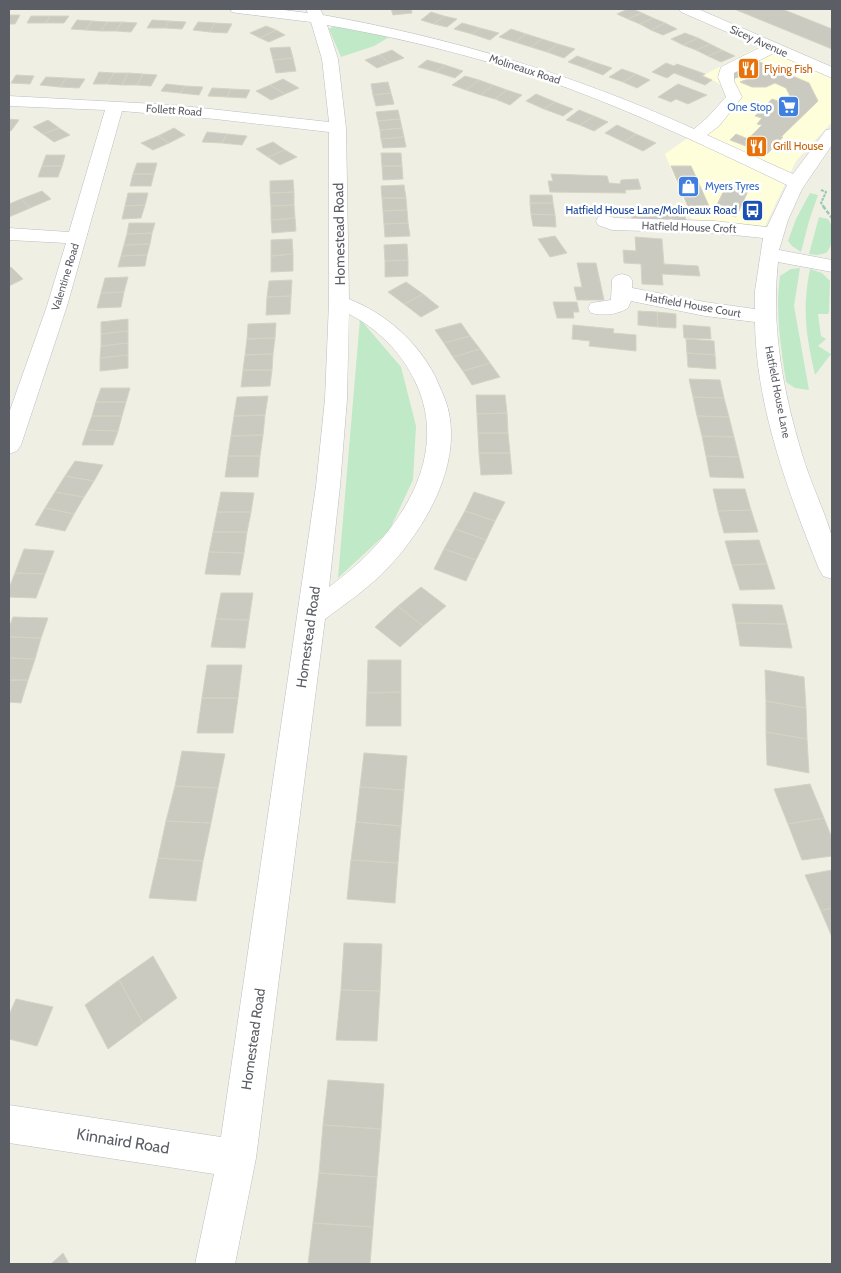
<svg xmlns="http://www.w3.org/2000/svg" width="841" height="1273" font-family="Cabin,sans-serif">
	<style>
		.commercial { fill: #fffeda }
		.green { fill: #bfe9c7 }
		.building { fill: #cbcac1; stroke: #d5d3c2 }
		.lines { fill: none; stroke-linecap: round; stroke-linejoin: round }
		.minor-casing { stroke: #bcbdc4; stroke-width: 1 }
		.path-far1 { stroke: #97cab0; stroke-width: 2; stroke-dasharray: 3 1; stroke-linecap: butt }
		.path { stroke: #97cab0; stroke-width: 2.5; stroke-dasharray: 4 2; stroke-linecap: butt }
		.minor { fill: #fff; fill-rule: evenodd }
		.labels { text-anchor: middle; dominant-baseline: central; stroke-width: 5; stroke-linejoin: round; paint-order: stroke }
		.far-street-label { font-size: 11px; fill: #5c5e66; stroke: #fff }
		.far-food-label { font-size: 11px; fill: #c56008; stroke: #fff; text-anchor: start }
		.far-shop-label { font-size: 11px; fill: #366cbe; stroke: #fff; text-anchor: end }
		.far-transit-label { font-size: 11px; fill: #164399; stroke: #fff; text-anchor: end }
		.street-label { font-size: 14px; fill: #5c5e66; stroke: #fff }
		.near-street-label { font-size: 16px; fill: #5c5e66; stroke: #fff }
	</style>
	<rect width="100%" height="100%" fill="#f0efe4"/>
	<!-- commercial -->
	<path class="commercial" d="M760 46 832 78V122L796 161 765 226 691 219 665 154 699 130 727 97 721 85 704 75Z"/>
	<!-- green -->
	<path class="green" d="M334 26 391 36 374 46 341 57 329 29Z
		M810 193 818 195 809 221 801 252 792 246 788 241 796 219Z
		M819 217 828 219C835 228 834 245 826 253L817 255 809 254Z
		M800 268 794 306 809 390 795 388 786 382C781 347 775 312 780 276L791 269Z
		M810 269 822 273 830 281 829 312 828 314H818L821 336 826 339 818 346 831 354 815 375C806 335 802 310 810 269Z
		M360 319 401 367 416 426 413 480 389 531 338 578Z"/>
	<!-- building -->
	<path class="building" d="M391 9H411L412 13 393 15Z
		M628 9H633L642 13 628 19 617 14Z
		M734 9H782L832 29V49Z
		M431 12 444 16 434 24 421 20Z
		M642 13 653 18 640 24 628 19Z
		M9 15H20L15 24H9Z
		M31 16H50L46 23H27Z
		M50 16H69L64 23H46Z
		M444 16 457 19 447 27 434 24Z
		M653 18 665 23 651 30 640 24Z
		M77 20 92 21 86 30 71 29Z
		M152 20 169 21 165 28H147Z
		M92 21 107 22 101 31 86 30Z
		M169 21 186 22 182 29 165 28Z
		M107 22H122L116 31H101Z
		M122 22 137 23 131 32 116 31Z
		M198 22 215 23 210 32 193 30Z
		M215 23 232 24 227 33 210 32Z
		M462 23 480 28 472 34 454 29Z
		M665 23 677 29 663 35 651 30Z
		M266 26 276 30 260 38 250 33Z
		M480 28 499 33 490 40 472 34Z
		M511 29 526 34 515 42 499 37Z
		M276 30 285 35 269 42 260 38Z
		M685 33 698 38 683 45 671 39Z
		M526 34 542 39 531 47 515 42Z
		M698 38 710 44 696 50 683 45Z
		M542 39 558 44 547 52 531 47Z
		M558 44 575 49 564 58 547 52Z
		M710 44 722 50 708 56 696 50Z
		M290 47 293 58 273 60 270 48Z
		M392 50 404 58 390 63 379 55Z
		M722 50 735 56 721 62 708 56Z
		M379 55 390 63 377 68 365 60Z
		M577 56 594 62 585 68 568 62Z
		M293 58 296 71 276 73 273 60Z
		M427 60 445 65 436 72 418 67Z
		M755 60 809 83 818 101 781 137H783L767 154 730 140 736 134 748 139 762 125 757 124 762 118 755 116 772 99 783 103 790 96 786 88 775 83 766 87H752L740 82 758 75 756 74 750 77 745 75 732 79 727 73Z
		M594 62 612 68 603 75 585 68Z
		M666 63 674 66 677 64 705 74 702 76 712 80 705 85 674 73 667 78 652 72Z
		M445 65 463 71 455 78 436 72Z
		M622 69 636 74 623 82 609 77Z
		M99 72 114 73 107 84H93Z
		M114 73H128L122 85 107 84Z
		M128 73 143 74 137 85H122Z
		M143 74 157 75 151 86 137 85Z
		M636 74 650 80 637 88 623 82Z
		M16 75 34 76 30 84 11 83Z
		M465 76 479 80 466 90 452 85Z
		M46 77 66 78 60 87 40 85Z
		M66 78 85 79 79 88 60 87Z
		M283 79 299 88 285 94 270 85Z
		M479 80 493 85 481 95 466 90Z
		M388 82 391 93 373 95 371 84Z
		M166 84 185 86 180 93 161 91Z
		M678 84 707 95 688 104 676 99 671 102 658 97Z
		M270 85 285 94 271 100 256 91Z
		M493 85 507 90 495 99 481 95Z
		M185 86 203 87 199 95 180 93Z
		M212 88 231 89 227 97 208 96Z
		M231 89 250 90 246 98 227 97Z
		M507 90 522 95 510 105 495 99Z
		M391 93 394 104 376 106 373 95Z
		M536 94 555 102 544 109 526 101Z
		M555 102 573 109 563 116 544 109Z
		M398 110 400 119 378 121 376 112Z
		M579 110 594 116 580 125 566 120Z
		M594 116 608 122 594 131 580 125Z
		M9 119 19 120 11 131H9Z
		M400 119 402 128 380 130 378 121Z
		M48 120 59 128 43 134 33 127Z
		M617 125 636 134 624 142 605 133Z
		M59 128 70 135 54 142 43 134Z
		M174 128 185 135 169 143 158 136Z
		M402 128 404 137 381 139 380 130Z
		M207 132 227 134 222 143 202 142Z
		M227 134 247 136 242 145 222 143Z
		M636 134 656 143 643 151 624 142Z
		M158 136 169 143 153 150 141 143Z
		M404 137 406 147 383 148 381 139Z
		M273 142 285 150 268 157 256 149Z
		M285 150 297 157 280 165 268 157Z
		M381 153H401L402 166H382Z
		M46 155H65L62 166H42Z
		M137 163H157L154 174H133Z
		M42 166H62L58 177H38Z
		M382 166H402L403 179 383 180Z
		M671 166H691L709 206 688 207Z
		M133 174H154L151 186H130Z
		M551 174 607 176 609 183 620 184 621 180 638 179 641 189 625 190 626 193 550 192 548 181H553Z
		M293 180 294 192 270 193V181Z
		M727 184 749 189 736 217 714 211Z
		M404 185 406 198H382L381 186Z
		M42 191 51 199 30 208 21 199Z
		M294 192V205L271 206 270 193Z
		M128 193H148L145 205 125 206Z
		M530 195H552L553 203H530Z
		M382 198H406L407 210 383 211Z
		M21 199 30 208 9 217V204Z
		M530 203H553L555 215 531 214Z
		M145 205 141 218 122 219 125 206Z
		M294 205 295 218 271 220V206Z
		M630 207H682L686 220 632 219Z
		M407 210 408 223 384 224 383 211Z
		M531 214 555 215 556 227 533 226Z
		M295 218 296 231 272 233 271 220Z
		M129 223H155L152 233 127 234Z
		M408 223 410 236 385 237 384 224Z
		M152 233 150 244 124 245 127 234Z
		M555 236 567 253 550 257 538 239Z
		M635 237 662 239 664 264 698 266 700 276 662 274 663 285 642 284 641 264 624 263 623 250 636 251Z
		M292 239 293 254 271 256V240Z
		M150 244 147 255 121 256 124 245Z
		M407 244 408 260 385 261 384 245Z
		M293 254V271L271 272V256Z
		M147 255 145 266 118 267 121 256Z
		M408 260V276L385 277V261Z
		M577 263H596L604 300H577L574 287H582Z
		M11 267 23 279 9 286V268Z
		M128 277 124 292 101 293 105 278Z
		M292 280 291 296 267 297 269 281Z
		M406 282 423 294 404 304 388 292Z
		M124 292 121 307 97 308 101 293Z
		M423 294 439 307 421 317 404 304Z
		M291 296 290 314 266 315 267 297Z
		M553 302H577L579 312H573L574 318H557Z
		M638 311 657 312 658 327 638 325Z
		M657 312 676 314V328L658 327Z
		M128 319V331L101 334V322Z
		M276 323 275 338 247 339 248 324Z
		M461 323 470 336 444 343 435 330Z
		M573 325 614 329 613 333 636 335V351L589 346 590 341 572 339Z
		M683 325 710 327 711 339 684 338Z
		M128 331V343L101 346V334Z
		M470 336 480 349 453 357 444 343Z
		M275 338 273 354 245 355 247 339Z
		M686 339 714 341 715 355 687 353Z
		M128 343V355L100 358 101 346Z
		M480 349 490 363 463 371 453 357Z
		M687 353 715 355 716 369 688 367Z
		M273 354 272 370H243L245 355Z
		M128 355V368L100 371V358Z
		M490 363 500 377 472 385 463 371Z
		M243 370H272L270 386 241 387Z
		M689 379 720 380 724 398 693 397Z
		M101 388H130L126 402H96Z
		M476 395H505L507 413 477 414Z
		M268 396 265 415 234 416 237 397Z
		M693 397 724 398 729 417 697 416Z
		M96 402H126L122 416H92Z
		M507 413 508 433H478L477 414Z
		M265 415 263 435 231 436 234 416Z
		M92 416H122L118 431 87 430Z
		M697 416 729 417 734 437 702 436Z
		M87 430 118 431 113 445H82Z
		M478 433H508L510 453H479Z
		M263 435 260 456H228L231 436Z
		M702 436 734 437 739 457 706 456Z
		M479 453H510L512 474 481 475Z
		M228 456H260L258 477H225Z
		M706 456 739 457 744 478 710 477Z
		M75 461 103 465 94 481 65 476Z
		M65 476 94 481 84 497 55 492Z
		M713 489H745L751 510 718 511Z
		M55 492 84 497 74 514 45 508Z
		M221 492 254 493 251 512H217Z
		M474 492 505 502 495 521 465 511Z
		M45 508 74 514 65 531 35 525Z
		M751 510 758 532 724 533 718 511Z
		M465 511 495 521 486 540 455 529Z
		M217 512H251L247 532H213Z
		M455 529 486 540 476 560 444 549Z
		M213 532H247L244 553 209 552Z
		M759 540 767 564 732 565 725 541Z
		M24 549 54 551 45 574 15 573Z
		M444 549 476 560 466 581 434 569Z
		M209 552 244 553 240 575 205 574Z
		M767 564 775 589 740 590 732 565Z
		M15 573 45 574 36 598 9 597V588Z
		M421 587 446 606 423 626 398 606Z
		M221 593H253L249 620 216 619Z
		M732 604 782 605 787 624 736 623Z
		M398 606 423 626 400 647 375 627Z
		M13 617 48 618 41 638 9 637V628Z
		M216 619 249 620 245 648 211 647Z
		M736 623 787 624 792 648 740 646Z
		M9 637 41 638 35 659 9 658Z
		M9 658 35 659 28 680H9Z
		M368 660H401V692L367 693Z
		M207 665H242L238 698H202Z
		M765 670 804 677 806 708 766 701Z
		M9 680H28L21 703 9 702Z
		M401 692V726H366L367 693Z
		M202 698H238L233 733H197Z
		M766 701 806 708 807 739 766 732Z
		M766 732 807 739 809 773 767 765Z
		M182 751 225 754 218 788 175 786Z
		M364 753 407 756 404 790 360 787Z
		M810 784 824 818 788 824 774 789Z
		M175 786 218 788 211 823 166 821Z
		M360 787 404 790 401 826 356 822Z
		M824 818 832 838V856L802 860 788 824Z
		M166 821 211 823 203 861 158 858Z
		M356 822 401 826 398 863 351 860Z
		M158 858 203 861 196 901 149 898Z
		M351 860 398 863 395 903 347 899Z
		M832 870V908L821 911 805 875Z
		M832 908V937L821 911Z
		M344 943 382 944 380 991 341 990Z
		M153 956 177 998 143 1023 119 980Z
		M119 980 143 1023 108 1049 85 1005Z
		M341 990 380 991 377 1041 336 1040Z
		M16 999 53 1007 37 1046 9 1039V1015Z
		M328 1080 384 1084 381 1129 323 1125Z
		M323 1125 381 1129 377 1177 319 1173Z
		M319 1173 377 1177 373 1227 313 1223Z
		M313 1223 373 1227 370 1264H308Z
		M63 1253 69 1264H51Z"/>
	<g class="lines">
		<defs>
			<path id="minor" d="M230 9H276L308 13 306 9H320L323 15C452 38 575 75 694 129L707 118 726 97 718 77 721 67 761 47 681 12 679 9H698L832 67V78L774 53 734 73V81L742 97 719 126 707 135 793 174 826 130 832 129V145L802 189 788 220 779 250 832 260V272L778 262C771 328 783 391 802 454 810 482 824 509 832 537 835 550 832 567 832 579L823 576 819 569C788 491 756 407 755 322L705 316 631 301 628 308C617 315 603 316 591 313L588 308 591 303 611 300 612 280 615 276 622 274 629 276 632 280V288L705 302 755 309V291L763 238 715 233 612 230 598 225 596 221 598 217 605 215 615 218 715 221 767 227 787 185C714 150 641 115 565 87 487 59 408 39 327 25L338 59 346 128 349 299C386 314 416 340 435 376 441 390 448 403 450 419 458 475 420 536 382 574 364 591 344 605 325 619L256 1158 235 1264H195L214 1174 9 1143V1105L221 1137 316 486 325 399 329 302V132L215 119 122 111 67 306 21 445 17 451 9 454V413L47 306 66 243 9 240V228L69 232 105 110 9 106V96L174 105 329 122 322 59 311 22 237 13 232 12ZM349 314C378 329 401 352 415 381 454 461 392 542 329 587L340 486 347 399Z"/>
		</defs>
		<!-- minor casing -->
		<use href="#minor" class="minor-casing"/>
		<!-- path-far1 -->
		<path class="path-far1" d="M821 190 826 192 821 203 824 207"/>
		<!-- path -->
		<path class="path" d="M823 206 832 218"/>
		<!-- minor -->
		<use href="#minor" class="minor"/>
	</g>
	<!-- icons -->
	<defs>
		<symbol id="restaurant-square" viewBox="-11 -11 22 22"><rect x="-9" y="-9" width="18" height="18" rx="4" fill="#e8710a" stroke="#fff"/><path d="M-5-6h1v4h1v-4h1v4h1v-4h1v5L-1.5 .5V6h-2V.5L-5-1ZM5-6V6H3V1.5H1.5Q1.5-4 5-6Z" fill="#fff"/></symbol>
		<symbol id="supermarket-square" viewBox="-11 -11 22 22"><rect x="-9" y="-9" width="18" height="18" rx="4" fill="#3f7fe0" stroke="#fff"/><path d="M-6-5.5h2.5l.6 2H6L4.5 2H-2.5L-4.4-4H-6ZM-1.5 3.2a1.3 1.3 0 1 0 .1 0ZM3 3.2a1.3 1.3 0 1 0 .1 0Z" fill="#fff"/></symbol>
		<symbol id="shop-square" viewBox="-11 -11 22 22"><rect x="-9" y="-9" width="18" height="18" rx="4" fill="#3f7fe0" stroke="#fff"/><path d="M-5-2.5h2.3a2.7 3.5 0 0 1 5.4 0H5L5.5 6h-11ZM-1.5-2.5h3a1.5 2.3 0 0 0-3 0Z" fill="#fff"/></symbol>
		<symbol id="bus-square" viewBox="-11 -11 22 22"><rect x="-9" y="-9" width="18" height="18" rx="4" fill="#1a4fb4" stroke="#fff"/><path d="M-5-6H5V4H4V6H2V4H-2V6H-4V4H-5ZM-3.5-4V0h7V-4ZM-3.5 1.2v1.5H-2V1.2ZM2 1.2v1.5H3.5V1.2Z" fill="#fff"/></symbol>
	</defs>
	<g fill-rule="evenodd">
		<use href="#restaurant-square" x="736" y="56" width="25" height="25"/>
		<use href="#supermarket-square" x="776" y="94" width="25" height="25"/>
		<use href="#restaurant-square" x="744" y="134" width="25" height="25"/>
		<use href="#shop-square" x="676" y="174" width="25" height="25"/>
		<use href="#bus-square" x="740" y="198" width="25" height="25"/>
	</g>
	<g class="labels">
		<!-- far-street labels -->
		<g class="far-street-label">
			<text transform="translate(759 41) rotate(24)">Sicey Avenue</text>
			<text transform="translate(525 69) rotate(18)">Molineaux Road</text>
			<text transform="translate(174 110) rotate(4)">Follett Road</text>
			<text transform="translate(689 227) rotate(2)">Hatfield House Croft</text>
			<text transform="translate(65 277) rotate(-73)">Valentine Road</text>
			<text transform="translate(693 305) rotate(10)">Hatfield House Court</text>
			<text transform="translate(778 392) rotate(79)">Hatfield House Lane</text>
		</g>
		<!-- far-food labels -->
		<g class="far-food-label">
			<text x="764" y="69">Flying Fish</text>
			<text x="773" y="146">Grill House</text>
		</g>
		<!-- far-shop labels -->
		<g class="far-shop-label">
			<text x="772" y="107">One Stop</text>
			<text x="705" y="186" text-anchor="start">Myers Tyres</text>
		</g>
		<!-- far-transit labels -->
		<g class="far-transit-label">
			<text x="737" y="210">Hatfield House Lane/Molineaux Road</text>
		</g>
		<!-- street labels -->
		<g class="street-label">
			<text transform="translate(339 234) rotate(-91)">Homestead Road</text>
			<text transform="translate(308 637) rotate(-82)">Homestead Road</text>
			<text transform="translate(253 1039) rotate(-82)">Homestead Road</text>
		</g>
		<!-- near-street labels -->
		<g class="near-street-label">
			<text transform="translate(123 1141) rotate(9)">Kinnaird Road</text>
		</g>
	</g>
	<!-- border -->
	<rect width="841" height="1273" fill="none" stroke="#5c5e66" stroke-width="20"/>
</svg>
